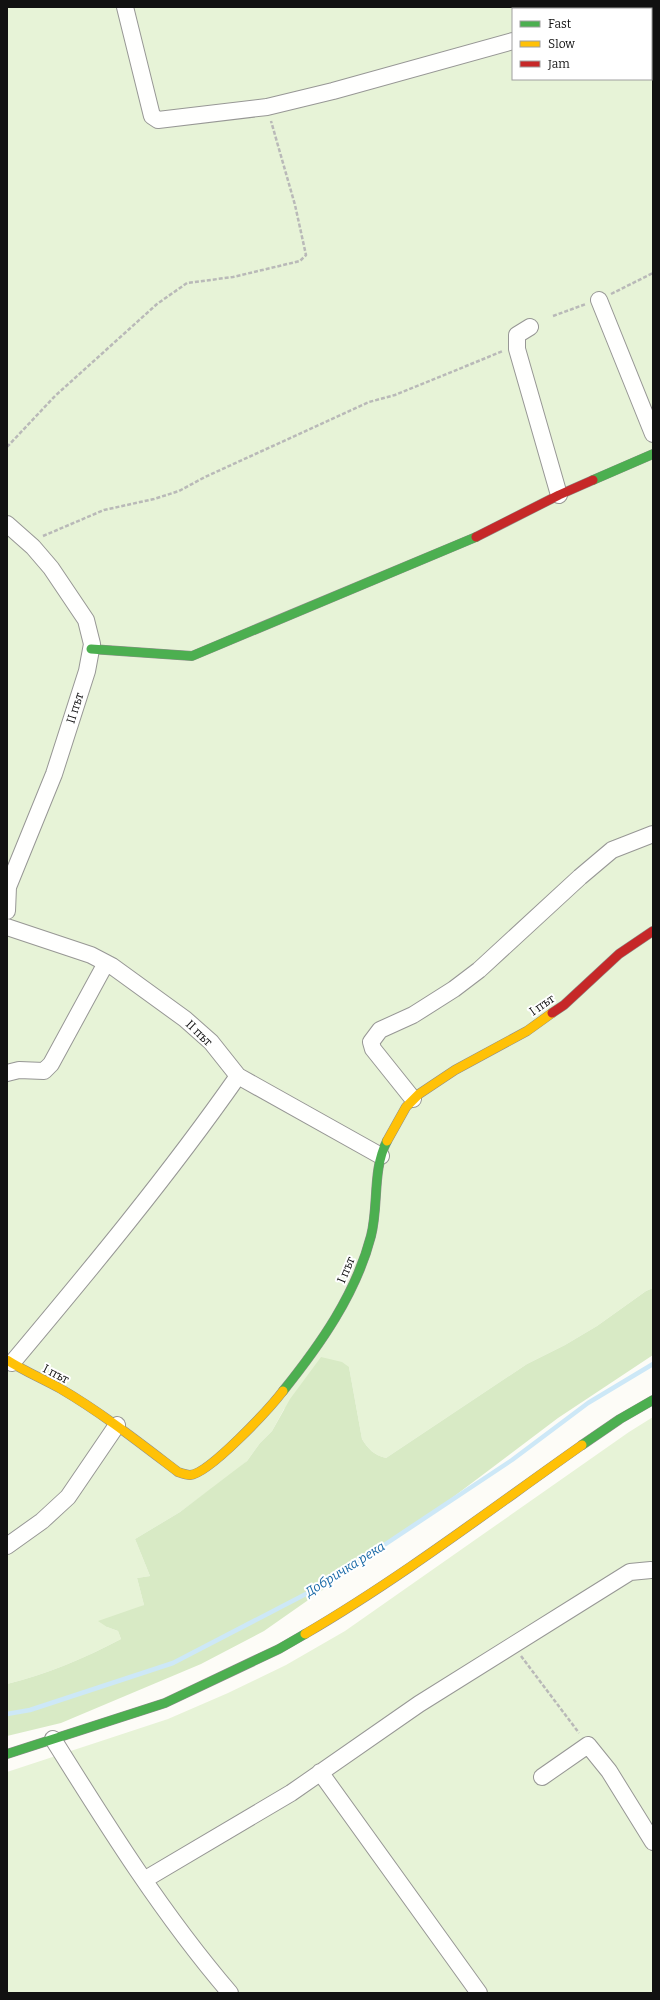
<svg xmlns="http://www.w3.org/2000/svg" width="660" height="2000" font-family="Bitter,serif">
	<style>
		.green { fill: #e7f3d7; fill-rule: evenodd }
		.forest { fill: #d8eac5 }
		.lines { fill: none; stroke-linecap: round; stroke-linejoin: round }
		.stream { stroke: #cde8f7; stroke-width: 4.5 }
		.street-casing { stroke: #979795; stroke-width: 18 }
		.fast-casing { stroke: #8e8d8b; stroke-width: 10 }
		.slow-casing { stroke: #8e8d8b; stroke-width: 10 }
		.jam-casing { stroke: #8e8d8b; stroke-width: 10 }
		.path { stroke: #b9b9b8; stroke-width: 2.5; stroke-dasharray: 4 2; stroke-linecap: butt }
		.street { stroke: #fffffe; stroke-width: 16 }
		.fast { stroke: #4caf50; stroke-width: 9 }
		.slow { stroke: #ffc107; stroke-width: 9 }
		.jam { stroke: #c62828; stroke-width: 9 }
		.labels { text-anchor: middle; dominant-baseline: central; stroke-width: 4; stroke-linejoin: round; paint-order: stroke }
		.street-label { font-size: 12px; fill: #111; stroke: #fff }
		.water-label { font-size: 13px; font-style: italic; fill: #1768a6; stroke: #fff }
	</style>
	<rect width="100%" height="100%" fill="#fdfcf7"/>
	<!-- green -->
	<path class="green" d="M7 7H653V1288L646 1291 597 1326 565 1345 527 1364 386 1458C374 1455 368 1449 362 1439L349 1367 284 1409 272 1431 260 1443 247 1461 233 1473 180 1512 135 1539 150 1576 137 1578 144 1605 107 1627 118 1631 121 1639C85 1658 47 1674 7 1684ZM513 9H651V79H513Z
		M653 1417V1993H7V1772L168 1719 228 1693 286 1665 345 1631 629 1432Z"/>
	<!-- forest -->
	<path class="forest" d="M653 1288V1355L558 1418 424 1519 264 1631 201 1664 61 1723 7 1736V1684C47 1674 85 1658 121 1639L118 1631 107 1627 98 1621 144 1605 137 1578 150 1576 135 1539 180 1512 247 1461 260 1443 272 1431 290 1399 321 1357 342 1362 349 1367 362 1439C368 1449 374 1455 386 1458L527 1364 565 1345 597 1326 646 1291Z"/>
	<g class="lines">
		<!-- stream -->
		<path class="stream" d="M7 1714 30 1710 173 1663 327 1583 512 1460 588 1403 653 1364"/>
		<defs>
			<path id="street" d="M125 7 151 112 152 116 158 120 267 107 333 91 513 41
				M631 9 638 7
				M599 300 653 434
				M530 327 517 335V349L559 495
				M7 524 33 547 51 568 86 620 92 644 87 671 54 774 8 887 7 911
				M7 927 91 955 112 966 185 1019 211 1042 238 1076 381 1156
				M7 1073 19 1070 44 1071 51 1064 106 963
				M413 1099 373 1049 371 1042 380 1030 413 1015 454 989 479 970 580 877 612 850 653 834
				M12 1363C90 1270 168 1176 238 1076
				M7 1546 42 1521 68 1497 117 1425
				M53 1739C108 1827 163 1915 230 1993
				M320 1772 479 1993
				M542 1777 588 1745 609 1771 653 1842
				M144 1880 291 1793 419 1704 582 1602 630 1572 651 1570"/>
			<path id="fast" d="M593 480 653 454
				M91 649 192 656 476 537
				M283 1391C320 1345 356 1294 371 1236 379 1205 372 1170 387 1141
				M582 1445 620 1419 653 1400
				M7 1754 165 1703 279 1649 305 1634"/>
			<path id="slow" d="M387 1141 406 1107 419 1094 455 1070 527 1031 552 1013
				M7 1360C24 1371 43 1379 61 1389 102 1413 140 1443 178 1472 181 1473 187 1475 190 1475 209 1474 270 1408 283 1391
				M305 1634C401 1578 491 1509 582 1445"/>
			<path id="jam" d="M476 537 559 495 593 480
				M552 1013 564 1005 619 954 653 931"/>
		</defs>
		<!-- street casing -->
		<use href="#street" class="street-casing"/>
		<!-- fast casing -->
		<use href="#fast" class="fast-casing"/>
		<!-- slow casing -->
		<use href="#slow" class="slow-casing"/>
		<!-- jam casing -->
		<use href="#jam" class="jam-casing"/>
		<!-- path -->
		<path class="path" d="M611 294 653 273
			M553 316 586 304
			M7 447 55 396 157 304 187 283 233 277 300 261 306 255 295 205 271 121
			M43 536 104 510 154 499 179 491 205 477 369 402 395 395 503 351
			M521 1656 579 1733"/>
		<!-- street -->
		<use href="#street" class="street"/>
		<!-- fast -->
		<use href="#fast" class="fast"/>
		<!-- slow -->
		<use href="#slow" class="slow"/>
		<!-- jam -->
		<use href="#jam" class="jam"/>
	</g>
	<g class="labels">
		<!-- street labels -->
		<g class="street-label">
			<text transform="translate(75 708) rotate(-72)">ІІ път</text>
			<text transform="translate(542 1005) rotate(-35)">І път</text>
			<text transform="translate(199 1033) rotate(44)">ІІ път</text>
			<text transform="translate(346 1270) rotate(-67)">І път</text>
			<text transform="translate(56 1374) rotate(27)">І път</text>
		</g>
		<!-- water labels -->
		<g class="water-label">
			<text transform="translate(345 1569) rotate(-32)">Добричка река</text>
		</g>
	</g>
	<!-- border -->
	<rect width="660" height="2000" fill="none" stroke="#111111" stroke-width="16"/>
	<!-- legend -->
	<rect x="512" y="8" width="140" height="72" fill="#ffffff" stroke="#a0a0a0"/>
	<rect x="520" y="21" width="20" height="6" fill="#4caf50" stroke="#a0a0a0"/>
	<text x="548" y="28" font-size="12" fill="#111111">Fast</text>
	<rect x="520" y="41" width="20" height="6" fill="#ffc107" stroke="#a0a0a0"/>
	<text x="548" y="48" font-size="12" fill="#111111">Slow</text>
	<rect x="520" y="61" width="20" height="6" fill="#c62828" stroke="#a0a0a0"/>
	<text x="548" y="68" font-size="12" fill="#111111">Jam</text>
</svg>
